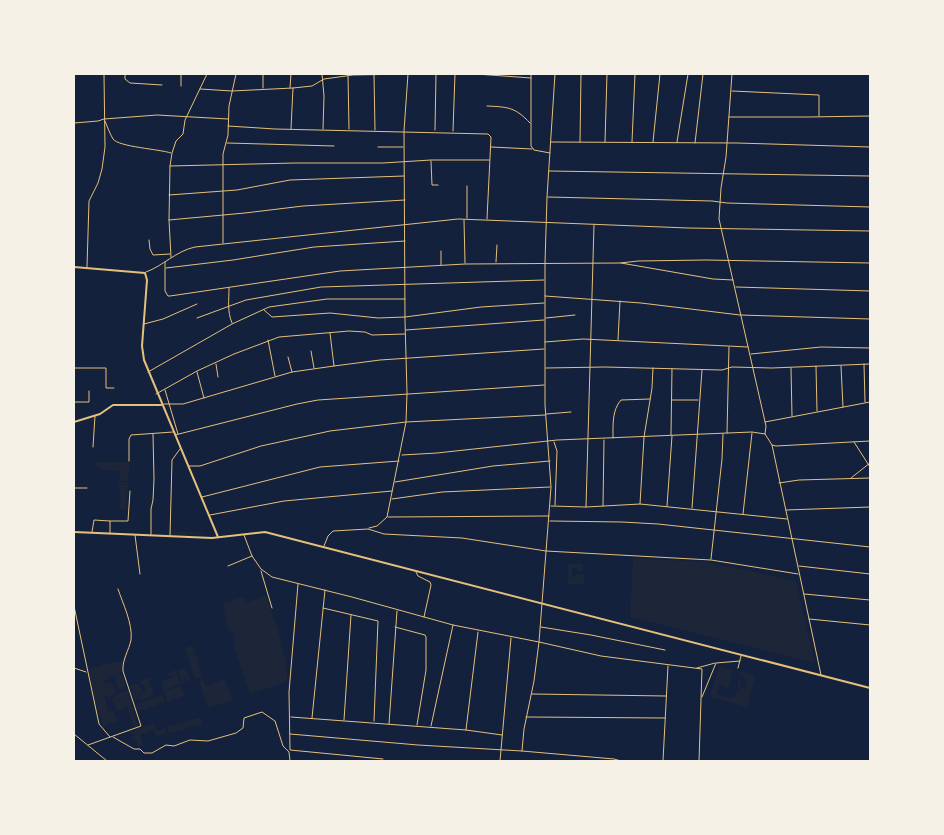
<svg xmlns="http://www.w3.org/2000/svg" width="944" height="835" font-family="'Times New Roman',serif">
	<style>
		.green { fill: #1d2539 }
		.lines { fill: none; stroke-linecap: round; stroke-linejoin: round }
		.minor { stroke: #e5c07b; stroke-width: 1 }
		.tertiary { stroke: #e5c07b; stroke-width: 2 }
		.secondary { stroke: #e5c07b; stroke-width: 2 }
	</style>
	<rect width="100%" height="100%" fill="#14213d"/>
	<!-- green -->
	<path class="green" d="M97 462H130L128 481H118L121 475 120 471 102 470 99 466H95Z
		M118 482H128L126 510 119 509 121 503Z
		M171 531 202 532 204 534 171 535Z
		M633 558 705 562 796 581 815 663 630 617Z
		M568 564H583V571H578L577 568H572V577H577V574H584V584H568Z
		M266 596C275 623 288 653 287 682L250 694 233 643 236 642 234 638 231 639V637L234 635 232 631 229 632 224 615 226 613 223 603H232V600L243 597 246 603Z
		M193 646 202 677 195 679 185 648Z
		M123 661 121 673 126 687 120 690 117 686 115 677 110 676 108 679 104 680V683H110L118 691 109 698 107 696 104 697 109 712 113 711 116 719H118L119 721 103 726 94 697 89 669 105 664Z
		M719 666 733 670 728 688 718 685 717 694 734 698 737 690 740 691V688L737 687 739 680H741L740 687 746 688 748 682 745 681 746 678 740 676 741 672 755 676 747 707 710 697Z
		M186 668 190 681 188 682 186 678 184 679 185 683H182L178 670Z
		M176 670 181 684 164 690 161 681 172 678V675L168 676 167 673Z
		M148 677 154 695 138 701 142 693 146 691 143 684 140 685 139 683Z
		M203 679 206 686 225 679 232 700 208 708 199 680Z
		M138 684 142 691 135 701 130 686Z
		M181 686 185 696 167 702 164 691Z
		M127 690 138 726 134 728 127 707 117 711 112 699 119 693Z
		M163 695 165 702 138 711 136 704Z
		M201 717 202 724 169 733 167 727Z
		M154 723 156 731 165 728 167 733 156 737 153 730 140 735 143 745 138 746 136 739H133L132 737 135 736 134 733 131 734V732Z"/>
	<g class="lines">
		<!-- minor -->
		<path class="minor" d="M125 74V79L130 83 162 85
			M322 74 324 96 323 129
			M348 74 349 129
			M476 74 531 78
			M531 74V146L534 150 550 153
			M732 74 726 157 721 188 719 219 766 426 765 434 772 445 821 675
			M374 75 375 130
			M181 86V74
			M263 88V74
			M290 88 291 74
			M200 89 232 91 293 88 312 86 324 79 353 75 410 74
			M732 91 819 95V116
			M487 106C508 107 515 107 530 123
			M729 117H808L870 116
			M105 121C107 126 110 134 113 139 119 147 159 149 171 153
			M74 123 98 121 104 119 157 115 228 119
			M228 126 275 129 488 134 491 137 487 219
			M291 129 293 88
			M435 130 436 74
			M453 131 455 74
			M551 142 737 143 870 147
			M580 142 581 74
			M605 142 607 74
			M632 142 635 74
			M653 142 660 74
			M677 142 688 74
			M227 143 334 146
			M695 143 703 74
			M378 147H403
			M491 147 532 149
			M431 161 432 185H438
			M170 166 295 163H383L431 160H489
			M549 171 870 176
			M169 195 237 190 290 180 404 176
			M548 197 712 201 727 203 870 207
			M467 218V186
			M169 220 245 213 303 206 405 200
			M464 220 465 263
			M149 240 150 249 153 255 170 254
			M223 243V154L228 135 229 106 236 74
			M441 251V265
			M171 257 169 220 170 166 172 153 176 141 183 134 185 120 207 74
			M165 262V291L168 296H170L340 271 465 264 620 263 638 261 706 260 870 263
			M496 262 497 245
			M621 263 713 279 733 280
			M87 267 89 201 98 183 102 169 105 147 104 74
			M166 268 233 260 314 247 405 241
			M146 272C163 266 176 251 195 247L458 219 688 228 870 231
			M736 287 870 291
			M229 288C229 301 227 311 232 323
			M545 296 641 303 740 315 870 319
			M264 310 272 317 330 313 378 318 405 317 481 307 544 303
			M197 318 246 300 321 287 544 280
			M546 318 575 315
			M144 324 163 319 197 304
			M406 330 544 320
			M330 333 334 366
			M268 340 275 376
			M618 340 620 301
			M545 342 583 339 748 347
			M311 351 314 368
			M751 354 821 347 870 348
			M288 357 292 372
			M216 364 218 377
			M864 364 865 402
			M816 366 817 411
			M841 366 843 407
			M74 368H106V388H114
			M546 368 605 367 722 370 732 367 772 368 870 364
			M791 368 792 416
			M148 372 232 324 269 307 327 299H405
			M197 372 204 398
			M165 390 178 434
			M156 394 197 371 234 354 279 337 349 331 365 332 372 335 405 334
			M672 400H698
			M74 402H89V391
			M164 404H183L292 372 334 366 380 360 544 349
			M546 414 571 412
			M765 422 870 402
			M727 433 729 347
			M175 435 297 404 318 400 544 385
			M671 435 672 369
			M613 438C613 425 612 410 621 400L650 399
			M554 442 557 451 555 505
			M854 442 870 467
			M772 445 776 446 870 441
			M93 447 95 416
			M402 455 437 453 557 440 752 432 765 434
			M129 461V439L131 435 173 432
			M189 466H200L261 446 330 431 406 422 545 415
			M851 478 870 463
			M395 482 493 466 550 461
			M779 483 799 480 870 478
			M74 488H87
			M202 497 320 467 399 461
			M392 499 442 492 550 487
			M640 504 644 437 652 388 653 368
			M551 506 586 507 640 504 787 519
			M603 506 604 440
			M667 506 672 436
			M586 507 594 225
			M692 508 702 370
			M786 510 870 507
			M743 514 752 433
			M210 515 284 501 392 491
			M388 517 549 516
			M110 521H128L130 491
			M550 521 622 522 658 524 870 547
			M369 528 377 526 387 517 406 422 407 393 405 321 404 131 408 74
			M92 532 94 520 110 521V533
			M135 535 140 574
			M151 535V509L153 500 154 479 153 434
			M244 535 252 556 261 569 272 577 352 597 453 625 539 642 551 487 545 405V263L547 197 555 74
			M170 536 172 460 180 449
			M324 546 328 536 333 531 368 529 384 534 462 538 546 551 711 560 798 574
			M711 559 722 459 723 434
			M228 566 252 556
			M799 566 870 574
			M261 571 272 608
			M416 572 418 576 430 582 431 585 424 617
			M298 584 289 692 290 750 383 759
			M804 594 870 600
			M74 606 99 724 110 737
			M323 608 378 621 374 721
			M809 619 870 625
			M395 627 425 635 426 637V670L417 725
			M541 627 591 635 665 650
			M74 668 86 672
			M697 668 715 663
			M738 668 741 656
			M532 694 666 696
			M702 697 716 663 740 661
			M291 717 466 730 502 735
			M526 717 665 718
			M312 718 325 590
			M344 720 351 615
			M389 724 397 611
			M431 726 453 625
			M466 730 478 632
			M74 734 107 761
			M290 734 418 745 522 751 614 759 621 761
			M113 737 134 749H140L144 753H152L166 745 174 746 190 740 208 741 236 733 243 728 244 718 262 712 275 721 283 746 289 752 290 761
			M88 745 141 726 123 671C122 660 129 650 131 640 133 624 123 604 118 589
			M522 751 524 729 534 681 539 642 601 656 702 669 699 761
			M500 761 511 638
			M663 761 668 666"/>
		<!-- tertiary -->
		<path class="tertiary" d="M74 267 145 273 147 280 142 346 144 360 218 537
			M74 422 100 414 113 405H161"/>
		<!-- secondary -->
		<path class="secondary" d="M74 532 212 538 265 532 870 688"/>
	</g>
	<!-- border -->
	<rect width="944" height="835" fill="none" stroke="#f6f1e7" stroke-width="150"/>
</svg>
